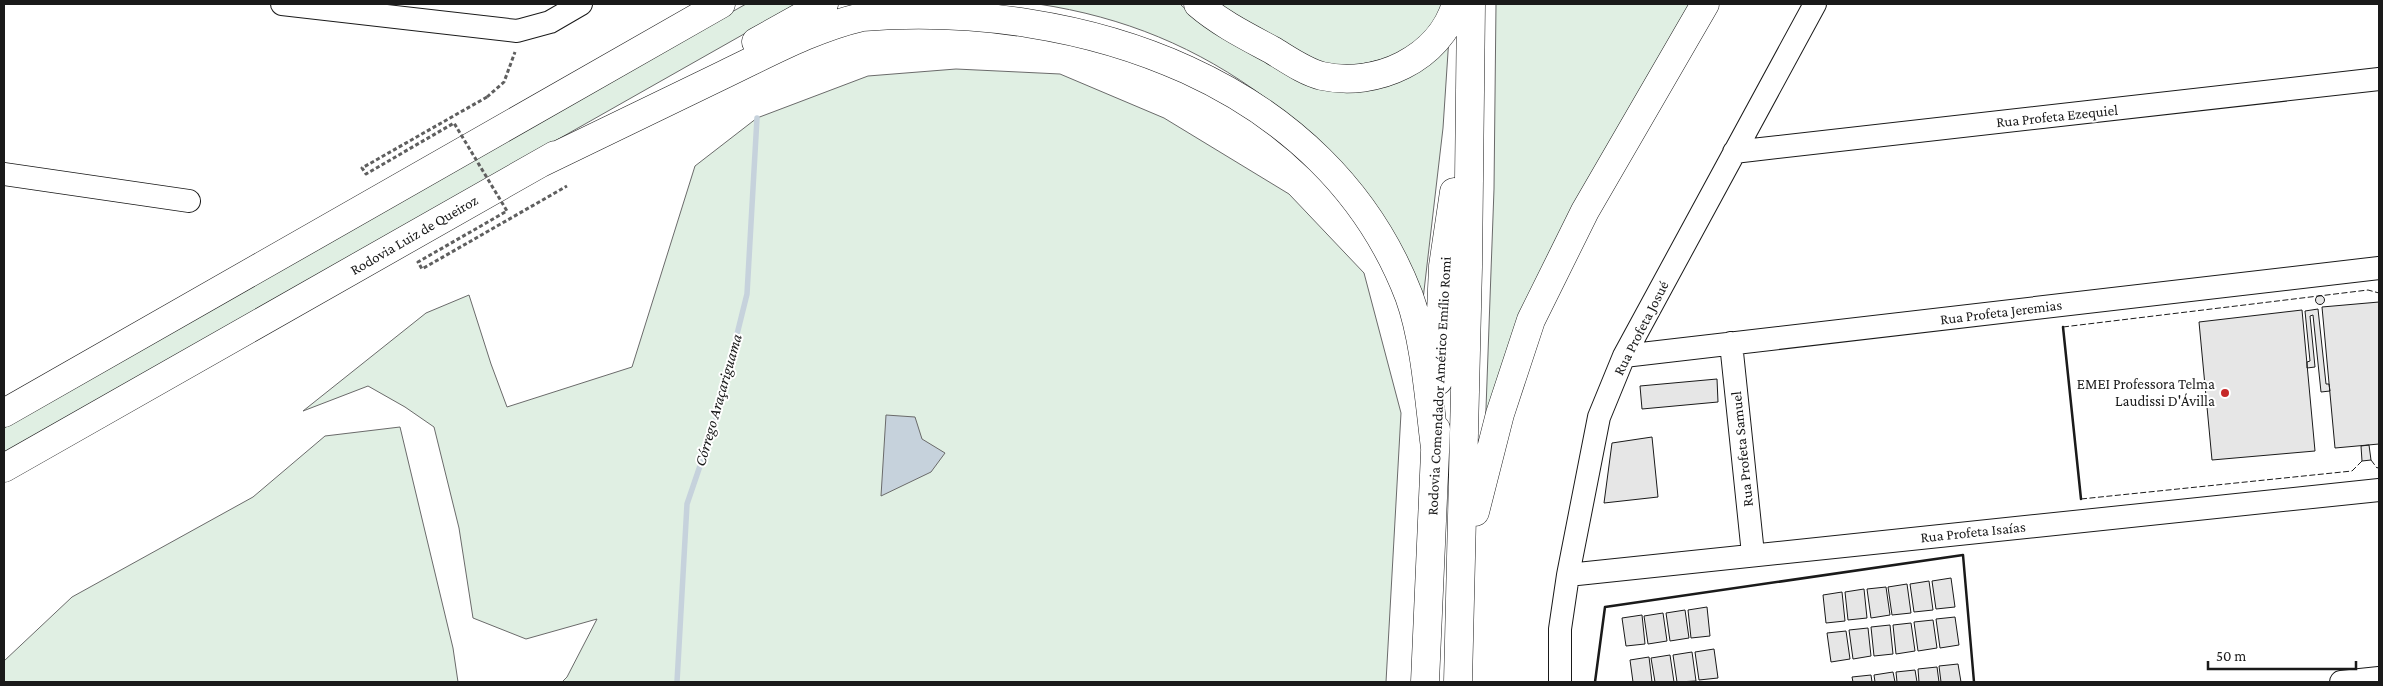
<svg xmlns="http://www.w3.org/2000/svg" width="2383" height="686" font-family="'Crimson Pro',serif">
	<style>
		.green { fill: #e0efe3; stroke: #6a6a6a }
		.water { fill: #c6d2dc; stroke: #6a6a6a }
		.lines { fill: none; stroke-linecap: round; stroke-linejoin: round }
		.stream { stroke: #c6d2dc; stroke-width: 5.5 }
		.building { fill: #e6e6e6; stroke: #1a1a1a }
		.minor-casing { stroke: #1a1a1a; stroke-width: 24 }
		.highway-casing { stroke: #1a1a1a; stroke-width: 29 }
		.path { stroke: #5f5f5f; stroke-width: 3; stroke-dasharray: 4 2.5; stroke-linecap: butt }
		.minor { stroke: #fff; stroke-width: 22 }
		.highway { stroke: #fff; stroke-width: 28 }
		.path-bridge { stroke: #5f5f5f; stroke-width: 3; stroke-dasharray: 4 2.5; stroke-linecap: butt }
		.fence { stroke: #1a1a1a; stroke-width: 1; stroke-dasharray: 6 2.5; stroke-linecap: butt }
		.wall { stroke: #1a1a1a; stroke-width: 2.5 }
		.poi-dot { fill: #c62828; stroke: #fff; stroke-width: 2 }
		.labels { text-anchor: middle; dominant-baseline: central; stroke-width: 4; stroke-linejoin: round; paint-order: stroke }
		.street-label { font-size: 15px; fill: #1a1a1a; stroke: #fff }
		.poi-label { font-size: 15px; fill: #1a1a1a; stroke: #fff; text-anchor: end }
		.water-label { font-size: 16px; font-style: italic; fill: #1a1a1a; stroke: #fff }
	</style>
	<rect width="100%" height="100%" fill="#fff"/>
	<!-- green -->
	<path class="green" d="M746 4H797L4 453V428L208 307Z
		M1038 4H1180L1194 17 1315 85 1449 37 1443 128 1422 308 1267 99C1197 47 1124 17 1038 4Z
		M1206 4H1449L1408 54 1333 70Z
		M1496 4H1692L1485 436 1494 189Z
		M956 69 1060 74 1164 118 1289 194 1364 273 1401 413 1386 682H562L567 677 597 619 526 639 473 618 459 528 434 427 405 407 368 386 303 411 426 313 469 295 491 364 507 407 632 367 695 166 757 118 868 76Z
		M400 427 453 648 458 682H4V661L72 597 253 497 325 436Z"/>
	<!-- water -->
	<path class="water" d="M886 415 915 417 922 439 945 453 931 472 881 496Z"/>
	<g class="lines">
		<!-- stream -->
		<path class="stream" d="M677 682 687 504 716 419 747 294 757 118"/>
	</g>
	<!-- building -->
	<path class="building" d="M2315.5 300a4.5 4.5 0 1 1 9 0a4.5 4.5 0 1 1-9 0Z
		M2379 302V444L2335 448 2322 307Z
		M2318 309 2326 384H2329L2330 391 2321 392 2313 315 2310 316 2315 367 2307 368V362L2310 361 2305 311Z
		M2302 310 2315 451 2212 460 2199 322Z
		M1717 379 1718 402 1642 409 1640 386Z
		M1652 437 1658 497 1604 503 1612 443Z
		M2369 445 2371 460 2362 461 2361 446Z
		M1951 578 1955 607 1936 609 1932 581Z
		M1929 581 1933 610 1914 612 1910 584Z
		M1907 584 1911 613 1892 615 1888 587Z
		M1886 587 1890 615 1871 618 1867 589Z
		M1864 589 1867 618 1848 620 1845 592Z
		M1842 592 1845 621 1826 623 1823 595Z
		M1707 607 1710 636 1691 638 1688 610Z
		M1685 610 1689 638 1670 641 1666 613Z
		M1663 613 1667 641 1648 644 1644 616Z
		M1642 615 1645 644 1626 646 1622 618Z
		M1955 617 1959 645 1940 648 1936 619Z
		M1933 620 1937 648 1918 651 1914 622Z
		M1911 623 1915 651 1896 654 1893 625Z
		M1890 625 1893 654 1874 656 1871 627Z
		M1868 628 1871 656 1853 659 1849 630Z
		M1846 631 1850 659 1831 662 1827 633Z
		M1714 649 1718 678 1699 680 1695 652Z
		M1692 652 1696 681 1677 682 1673 655Z
		M1670 655 1674 682H1655L1651 658Z
		M1649 657 1652 682H1633L1630 660Z
		M1958 664 1961 682H1941L1939 666Z
		M1937 667 1939 682H1919L1918 669Z
		M1915 670 1917 682H1897L1896 672Z
		M1893 672 1895 682H1875L1874 675Z
		M1871 675 1872 682H1853L1852 677Z"/>
	<g class="lines">
		<defs>
			<path id="minor" d="M282 4 517 31 550 22 581 4
				M1734 152 2379 79
				M4 174 189 201
				M1731 343 1753 554
				M1624 356 2379 268
				M1568 575 2379 490
				M1560 682V629L1568 575 1599 417 1624 356 1815 4
				M2341 682 2379 678"/>
			<path id="highway" d="M1198 4C1220 23 1246 36 1272 50 1287 59 1305 72 1322 76 1376 88 1440 59 1456 4
				M756 42 824 4
				M539 164C601 134 663 104 725 74 769 53 814 28 862 17 1082 0 1327 82 1409 296 1425 340 1429 401 1435 448
				M1438 381 1443 266 1454 192
				M4 413 721 4
				M4 468 555 155
				M1475 512 1500 414 1531 320 1585 211 1705 4
				M1425 682 1436 429
				M1458 682 1468 267 1471 4"/>
		</defs>
		<!-- minor casing -->
		<use href="#minor" class="minor-casing"/>
		<!-- highway casing -->
		<use href="#highway" class="highway-casing"/>
		<!-- path -->
		<path class="path" d="M487 97 504 82 515 52"/>
		<!-- minor -->
		<use href="#minor" class="minor"/>
		<!-- highway -->
		<use href="#highway" class="highway"/>
		<!-- path-bridge -->
		<path class="path-bridge" d="M487 97 362 168 366 174 454 123 507 211 418 262 422 269 567 186"/>
		<!-- fence -->
		<path class="fence" d="M2063 327 2368 290 2379 293
			M2371 460 2377 468 2379 467
			M2081 499 2352 471 2362 461"/>
		<!-- wall -->
		<path class="wall" d="M2063 327 2081 499
			M1595 682 1605 607 1963 555 1974 682"/>
	</g>
	<!-- markers -->
	<circle class="poi-dot" cx="2225" cy="393" r="5"/>
	<g class="labels">
		<!-- street labels -->
		<g class="street-label">
			<text transform="translate(2057 116) rotate(-6)">Rua Profeta Ezequiel</text>
			<text transform="translate(414 235) rotate(-30)">Rodovia Luiz de Queiroz</text>
			<text transform="translate(2001 312) rotate(-7)">Rua Profeta Jeremias</text>
			<text transform="translate(1641 328) rotate(-63)">Rua Profeta Josué</text>
			<text transform="translate(1439 386) rotate(-87)">Rodovia Comendador Américo Emílio Romi</text>
			<text transform="translate(1742 449) rotate(-96)">Rua Profeta Samuel</text>
			<text transform="translate(1973 532) rotate(-6)">Rua Profeta Isaías</text>
		</g>
		<!-- poi labels -->
		<g class="poi-label">
			<text x="2215" y="384">EMEI Professora Telma<tspan x="2215" dy="17">Laudissi D'Ávilla</tspan></text>
		</g>
		<!-- water labels -->
		<g class="water-label">
			<text transform="translate(718 400) rotate(-74)">Córrego Araçariguama</text>
		</g>
	</g>
	<!-- border -->
	<rect width="2383" height="686" fill="none" stroke="#1a1a1a" stroke-width="10"/>
	<!-- scale -->
	<path d="M2208 661v8h148v-8" fill="none" stroke="#1a1a1a" stroke-width="2.5"/>
	<text x="2216" y="661" font-size="15" fill="#1a1a1a" stroke="#ffffff" stroke-width="4" paint-order="stroke">50 m</text>
</svg>
